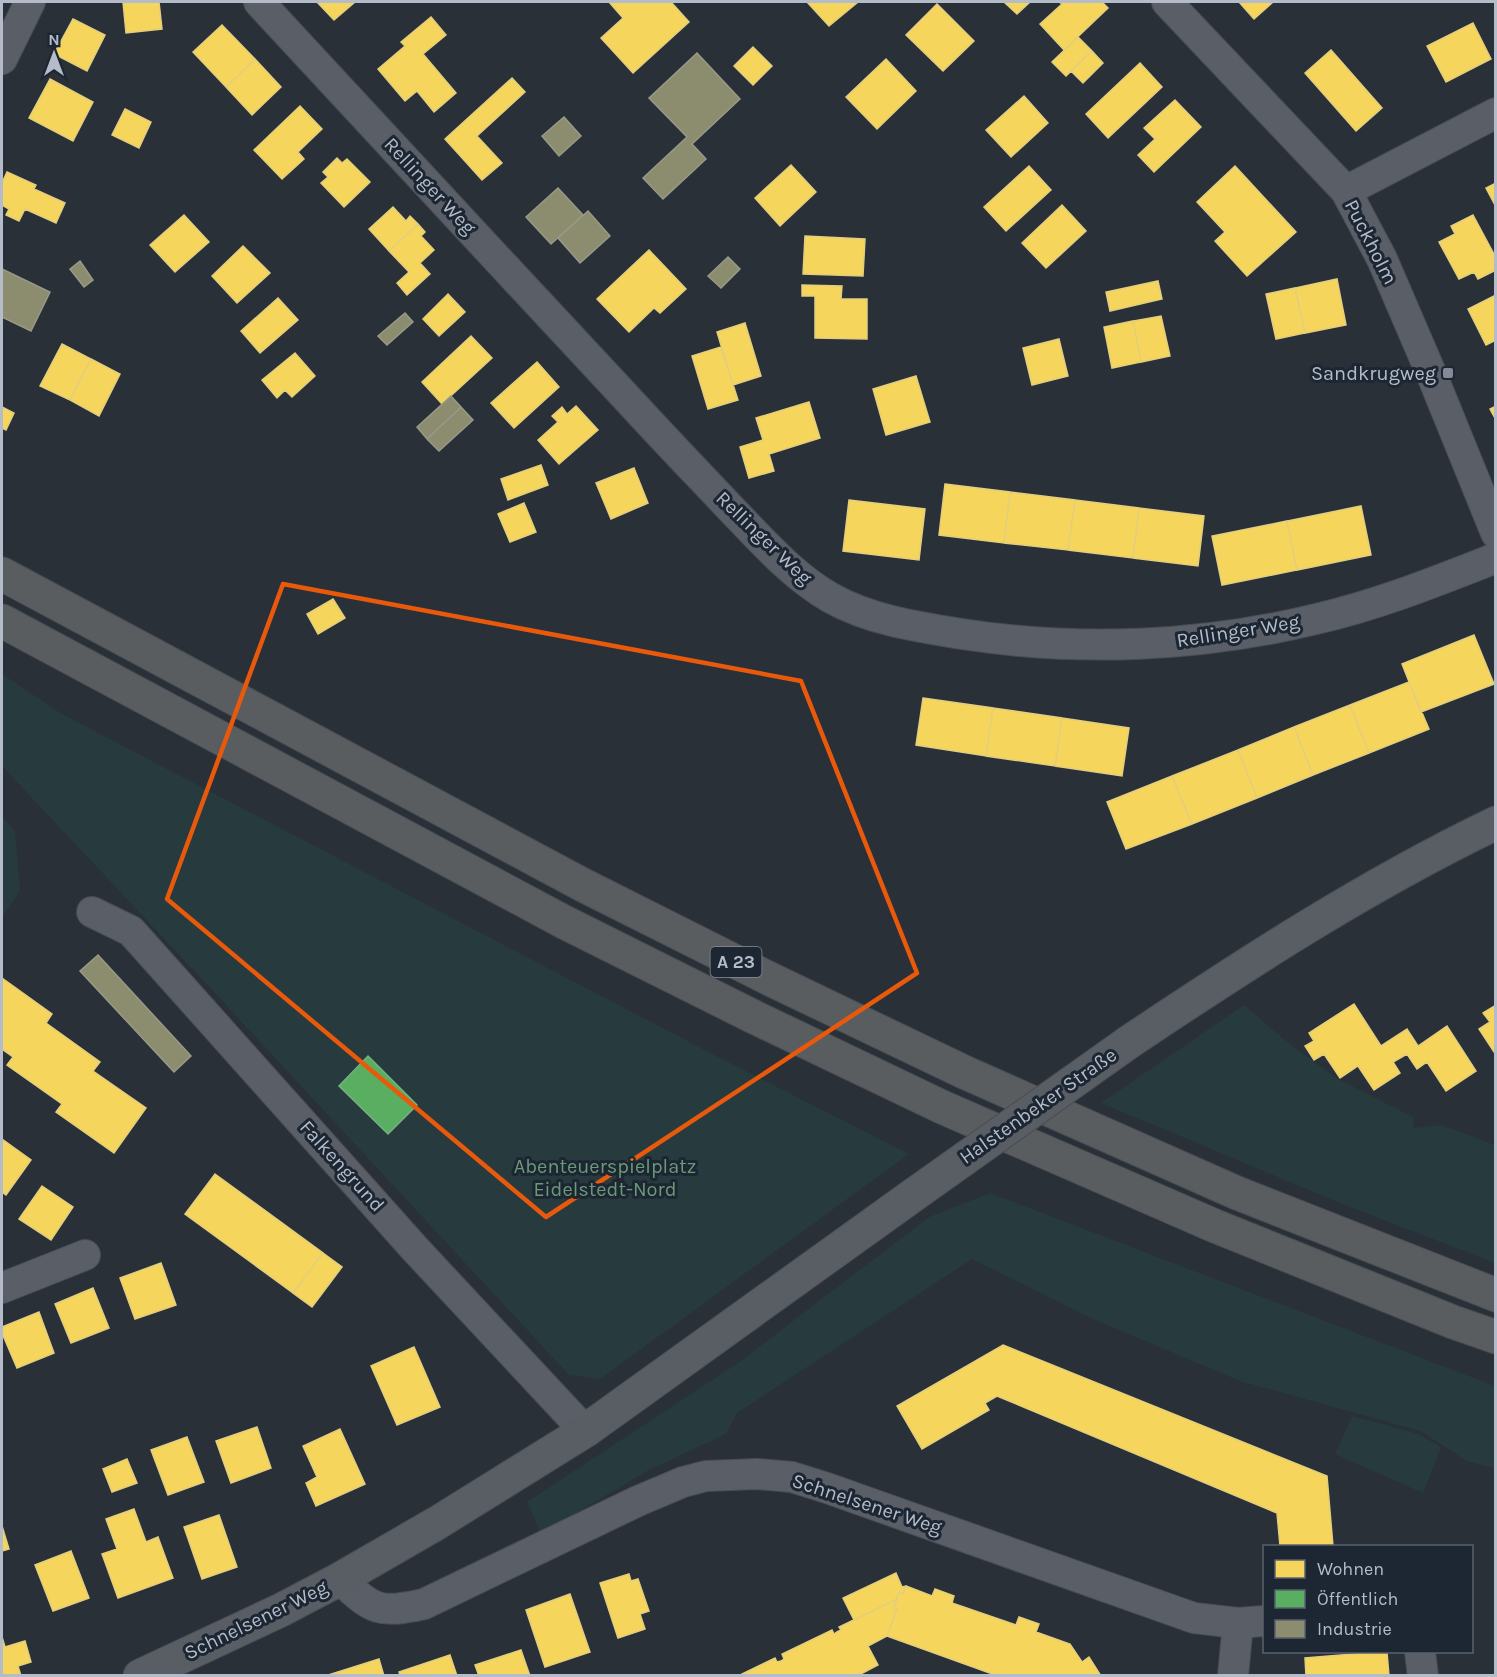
<svg xmlns="http://www.w3.org/2000/svg" width="1497" height="1677" font-family="Karla,sans-serif">
	<style>
		.green { fill: #273a3e }
		.homes { fill: #f6d55c; stroke: #e2ce7d; stroke-width: 1.5 }
		.public { fill: #5aae61; stroke: #75b280; stroke-width: 1.5 }
		.industry { fill: #8c8c6e; stroke: #989a89; stroke-width: 1.5 }
		.lines { fill: none; stroke-linecap: round; stroke-linejoin: round }
		.street-casing { stroke: #484c53; stroke-width: 32 }
		.secondary-casing { stroke: #484c53; stroke-width: 35 }
		.highway-casing { stroke: #474c53; stroke-width: 35 }
		.street { stroke: #5a5e66; stroke-width: 30 }
		.secondary { stroke: #595d64; stroke-width: 33 }
		.highway { stroke: #5a5d60; stroke-width: 33 }
		.secondary-bridge-casing { stroke: #484c53; stroke-width: 35; stroke-linecap: butt }
		.secondary-bridge { stroke: #595d64; stroke-width: 33 }
		.marked { fill: none; stroke: #e8590c; stroke-width: 4.5; stroke-linejoin: round }
		.poi-dot { fill: #848b96; stroke: #1d2633; stroke-width: 2 }
		.labels { text-anchor: middle; dominant-baseline: central; stroke-width: 6; stroke-linejoin: round; paint-order: stroke }
		.shield { fill: #1d2633; stroke: #878f9c; stroke-width: 1.5 }
		.shield-label { font-size: 18px; font-weight: bold; fill: #b4bcc9 }
		.street-label { font-size: 20px; fill: #b4bcc9; stroke: #1d2633 }
		.poi-label { font-size: 20px; fill: #b4bcc9; stroke: #1d2633; text-anchor: end }
		.park-label { font-size: 20px; fill: #6b9a76; stroke: #1d2633 }
	</style>
	<rect width="100%" height="100%" fill="#2a3038"/>
	<!-- green -->
	<path class="green" d="M2 674 62 714 722 1059 909 1154 600 1379 569 1375 201 978 2 766Z
		M2 817 15 831 20 891 2 917Z
		M1244 1005 1286 1041 1338 1079 1413 1117 1414 1128 1442 1125 1495 1145V1263L1340 1203 1101 1103Z
		M990 1193 1495 1386V1468L1469 1462 1420 1431 1240 1381 1091 1318 972 1259 737 1413 726 1434 649 1470 541 1534 527 1502 738 1363 929 1217Z
		M1352 1416 1418 1434 1441 1447 1423 1493 1335 1454Z"/>
	<!-- homes -->
	<path class="homes" d="M123 2H159L162 29 126 33Z
		M317 2H355L334 20Z
		M609 2H671L689 22 633 73 601 38 623 18Z
		M807 2H858L829 26Z
		M1004 2H1030L1017 14Z
		M1059 2H1102L1108 8 1064 50 1040 24 1062 4Z
		M1239 2H1273L1254 19Z
		M937 4 974 41 943 71 906 35Z
		M431 17 446 35 423 54 456 93 434 112 417 91 405 101 378 69 405 46 401 42Z
		M73 19 105 35 87 71 54 54Z
		M1473 23 1491 59 1446 82 1427 46Z
		M222 25 255 59 226 87 193 52Z
		M1078 37 1092 51 1066 76 1052 62Z
		M753 47 772 66 753 85 734 66Z
		M1331 50 1382 108 1356 131 1305 73Z
		M1092 51 1103 63 1083 83 1071 71Z
		M255 59 281 87 252 115 226 87Z
		M886 59 916 91 877 129 846 97Z
		M1140 63 1162 87 1108 138 1086 114Z
		M512 78 525 92 477 136 502 163 482 180 445 139Z
		M50 79 93 102 73 141 29 118Z
		M1024 96 1048 123 1011 157 986 130Z
		M1175 100 1201 127 1154 172 1138 155 1155 139 1144 128Z
		M300 106 322 129 298 152 304 159 282 179 254 150Z
		M125 109 151 122 139 148 112 135Z
		M337 158 342 163 347 159 370 182 344 207 321 183 328 177 323 172Z
		M791 165 816 192 780 226 755 198Z
		M1029 166 1051 190 1006 231 984 207Z
		M1235 166 1296 232 1247 276 1215 241 1225 232 1197 202Z
		M7 172 36 185 34 189 65 203 56 223 25 209 19 221 6 215 9 209 2 205V183Z
		M1496 183V207L1486 188Z
		M1062 205 1086 231 1046 268 1022 243Z
		M393 207 406 221 410 216 418 224 389 251 369 229Z
		M184 215 209 242 175 272 150 245Z
		M1473 215 1496 258V270L1478 279 1474 272 1459 279 1439 242 1455 234 1451 226Z
		M418 224 425 232 421 236 434 250 420 263 430 274 407 295 397 283 409 272 389 251Z
		M805 236 865 239 863 276 803 274Z
		M243 246 270 273 237 303 212 276Z
		M649 250 686 289 660 313 654 308 629 332 597 299Z
		M1337 279 1346 325 1305 333 1295 288Z
		M1158 281 1162 299 1110 311 1106 292Z
		M802 285 842 286 841 299H867V339L815 338V296H802Z
		M1295 288 1305 333 1276 339 1266 294Z
		M448 294 465 312 439 336 423 319Z
		M1496 295V340L1486 345 1468 309Z
		M278 298 298 320 260 353 241 331Z
		M1161 316 1170 356 1141 362 1133 321Z
		M1133 321 1141 362 1112 368 1104 327Z
		M745 323 761 376 733 385 717 332Z
		M471 336 492 358 442 404 422 382Z
		M1059 339 1068 376 1032 385 1023 348Z
		M62 344 91 359 70 400 40 386Z
		M721 347 738 400 708 409 692 356Z
		M295 353 315 376 292 397 285 390 277 398 262 380Z
		M91 359 120 374 99 416 70 400Z
		M537 362 559 387 514 428 491 403Z
		M916 376 930 422 886 435 873 389Z
		M809 402 820 438 769 454 774 471 749 478 740 447 763 440 756 418Z
		M576 406 598 430 559 464 538 440 558 422 552 416 562 407 567 414Z
		M1496 406V420L1490 409Z
		M2 407 14 413 6 430 2 428Z
		M541 465 548 485 508 500 501 479Z
		M634 468 648 503 611 519 596 483Z
		M945 484 1010 492 1004 543 939 535Z
		M1010 492 1075 500 1068 550 1004 543Z
		M849 500 925 509 919 560 843 551Z
		M1075 500 1139 508 1133 558 1068 550Z
		M524 503 536 532 510 542 498 514Z
		M1361 506 1371 555 1297 570 1287 521Z
		M1139 508 1204 516 1198 566 1133 558Z
		M1287 521 1297 570 1222 585 1212 536Z
		M333 599 345 618 318 634 307 614Z
		M1474 635 1494 684 1421 712 1402 664Z
		M1409 682 1429 729 1369 753 1350 705Z
		M923 698 993 708 986 756 916 745Z
		M1350 705 1369 753 1313 775 1294 727Z
		M993 708 1062 718 1055 766 986 756Z
		M1062 718 1129 728 1122 776 1055 766Z
		M1294 727 1313 775 1257 798 1238 750Z
		M1238 750 1257 798 1192 824 1172 776Z
		M1172 776 1192 824 1126 849 1107 802Z
		M2 978 52 1014 46 1023 100 1062 93 1071 146 1108 114 1153 56 1112 62 1104 7 1065 13 1057 2 1049Z
		M1354 1004 1381 1046 1407 1029 1418 1046 1447 1026 1476 1071 1446 1091 1427 1062 1417 1069 1407 1054 1393 1062 1400 1073 1374 1090 1358 1066 1340 1078 1324 1054 1314 1060 1305 1046 1314 1041 1309 1033Z
		M1496 1005V1055L1479 1029 1490 1022 1483 1013Z
		M2 1139 31 1160 6 1195 2 1192Z
		M215 1174 323 1253 293 1293 185 1214Z
		M42 1186 73 1207 51 1240 19 1219Z
		M323 1253 342 1267 312 1307 293 1293Z
		M161 1263 176 1305 135 1319 120 1278Z
		M93 1288 109 1328 71 1343 55 1304Z
		M39 1312 54 1353 17 1368 2 1333V1327Z
		M1003 1345 1327 1476 1333 1546H1280L1277 1513 997 1396 985 1403 989 1410 922 1449 897 1406Z
		M414 1347 440 1407 397 1425 371 1366Z
		M257 1427 271 1468 231 1483 216 1441Z
		M340 1429 365 1484 316 1506 306 1483 317 1477 303 1446Z
		M187 1437 204 1482 168 1495 151 1450Z
		M127 1459 137 1483 112 1492 103 1469Z
		M134 1509 146 1542 158 1537 173 1578 118 1598 102 1554 117 1549 106 1519Z
		M219 1515 237 1567 202 1579 184 1527Z
		M2 1526 9 1549 2 1551Z
		M71 1551 89 1598 53 1611 35 1565Z
		M896 1573 902 1587 906 1586 903 1594 899 1592 897 1599 854 1620 843 1598Z
		M629 1574 631 1581 638 1579 649 1611 640 1614 645 1629 618 1638 600 1583Z
		M906 1586 932 1596 935 1589 954 1596 952 1603 1016 1625 1019 1617 1039 1624 1036 1632 1070 1644 1082 1662 1089 1657 1101 1676H998L887 1636 897 1609 894 1608 899 1592 903 1594Z
		M570 1594 590 1652 545 1667 526 1610Z
		M897 1599 894 1608 897 1609 887 1636 868 1646 878 1665 857 1676H738L775 1658 777 1662 781 1661 784 1659 782 1654 832 1630 834 1634 837 1632 841 1630 839 1627Z
		M2 1637 5 1647 25 1641 31 1662 18 1666 21 1676H2Z
		M521 1650 530 1676H479L475 1665Z
		M1378 1652H1387L1389 1676H1306L1305 1658Z
		M450 1655 457 1676H400L399 1672Z
		M379 1659 384 1676H329L328 1675Z"/>
	<!-- public -->
	<path class="public" d="M368 1056 417 1105 388 1134 339 1086Z"/>
	<!-- industry -->
	<path class="industry" d="M697 53 740 99 692 144 706 159 663 199 643 178 687 137 649 98Z
		M564 117 581 136 559 156 542 136Z
		M558 188 583 215 551 244 526 217Z
		M588 211 610 236 580 263 558 238Z
		M728 257 740 269 721 288 708 276Z
		M80 261 93 280 84 287 70 269Z
		M2 269 50 292 31 331 2 317Z
		M405 313 413 322 387 345 378 336Z
		M451 396 461 407 427 439 417 427Z
		M461 407 473 420 439 451 427 439Z
		M98 955 191 1056 174 1072 80 971Z"/>
	<g class="lines">
		<defs>
			<path id="street" d="M259 2C384 137 510 273 636 408 668 443 702 478 735 513 764 543 794 577 831 598 870 620 918 627 962 634 1079 652 1201 647 1316 619 1378 605 1437 581 1496 558
				M1167 2 1346 191 1382 259 1431 373 1496 533
				M2 59 30 2
				M1346 191 1496 113
				M92 912 131 931 416 1250 585 1431
				M2 1288 85 1255
				M340 1579C373 1610 378 1614 424 1604L638 1501 683 1482 706 1476 757 1474 792 1477 827 1488 1194 1618 1238 1623 1264 1621
				M1420 1652 1423 1676
				M1233 1676 1238 1623"/>
			<path id="secondary" d="M1129 1042C1247 963 1367 885 1496 823
				M140 1676 281 1610 340 1579 437 1523 585 1431 912 1196"/>
			<path id="highway" d="M2 574 583 885 772 980 964 1072 1237 1193 1496 1295
				M2 621 564 922 752 1016 942 1107 1215 1226 1453 1322 1496 1337"/>
		</defs>
		<!-- street casing -->
		<use href="#street" class="street-casing"/>
		<!-- secondary casing -->
		<use href="#secondary" class="secondary-casing"/>
		<!-- highway casing -->
		<use href="#highway" class="highway-casing"/>
		<!-- street -->
		<use href="#street" class="street"/>
		<!-- secondary -->
		<use href="#secondary" class="secondary"/>
		<!-- highway -->
		<use href="#highway" class="highway"/>
		<defs>
			<path id="secondary-bridge" d="M912 1196 1129 1042"/>
		</defs>
		<!-- secondary-bridge casing -->
		<use href="#secondary-bridge" class="secondary-bridge-casing"/>
		<!-- secondary-bridge -->
		<use href="#secondary-bridge" class="secondary-bridge"/>
	</g>
	<!-- marked area -->
	<path class="marked" d="M283 584 801 681 917 973 546 1217 167 899Z"/>
	<!-- markers -->
	<rect class="poi-dot" x="1442" y="367" width="12" height="12" rx="3"/>
	<g class="labels">
		<!-- shield labels -->
		<rect class="shield" x="710.5" y="947" width="51" height="30" rx="4.5"/>
		<g class="shield-label">
			<text x="736" y="962">A 23</text>
		</g>
		<!-- street labels -->
		<g class="street-label">
			<text transform="translate(430 186) rotate(47)">Rellinger Weg</text>
			<text transform="translate(1371 242) rotate(63)">Puckholm</text>
			<text transform="translate(764 538) rotate(44)">Rellinger Weg</text>
			<text transform="translate(1238 631) rotate(-9)">Rellinger Weg</text>
			<text transform="translate(1038 1106) rotate(-35)">Halstenbeker Straße</text>
			<text transform="translate(342 1166) rotate(48)">Falkengrund</text>
			<text transform="translate(867 1504) rotate(18)">Schnelsener Weg</text>
			<text transform="translate(256 1620) rotate(-26)">Schnelsener Weg</text>
		</g>
		<!-- poi labels -->
		<g class="poi-label">
			<text x="1436" y="373">Sandkrugweg</text>
		</g>
		<!-- park labels -->
		<g class="park-label">
			<text x="605" y="1166">Abenteuerspielplatz<tspan x="605" dy="23">Eidelstedt-Nord</tspan></text>
		</g>
	</g>
	<!-- border -->
	<rect width="1497" height="1677" fill="none" stroke="#b4bcc9" stroke-width="6"/>
	<!-- legend -->
	<rect x="1263" y="1545" width="210" height="108" fill="#1d2633" stroke="#59626f" stroke-width="1.5"/>
	<rect x="1275" y="1560" width="30" height="18" fill="#f6d55c" stroke="#59626f" stroke-width="1.5"/>
	<text x="1317" y="1575" font-size="18" fill="#b4bcc9">Wohnen</text>
	<rect x="1275" y="1590" width="30" height="18" fill="#5aae61" stroke="#59626f" stroke-width="1.5"/>
	<text x="1317" y="1605" font-size="18" fill="#b4bcc9">Öffentlich</text>
	<rect x="1275" y="1620" width="30" height="18" fill="#8c8c6e" stroke="#59626f" stroke-width="1.5"/>
	<text x="1317" y="1635" font-size="18" fill="#b4bcc9">Industrie</text>
	<!-- north arrow -->
	<g transform="translate(54 54)" stroke="#1d2633" stroke-width="4.5" paint-order="stroke">
	<path d="M0-4.5L10 22L0 15L-10 22Z" fill="#b4bcc9"/>
	<text y="-9" font-size="16" font-weight="bold" text-anchor="middle" fill="#b4bcc9">N</text>
	</g>
</svg>
